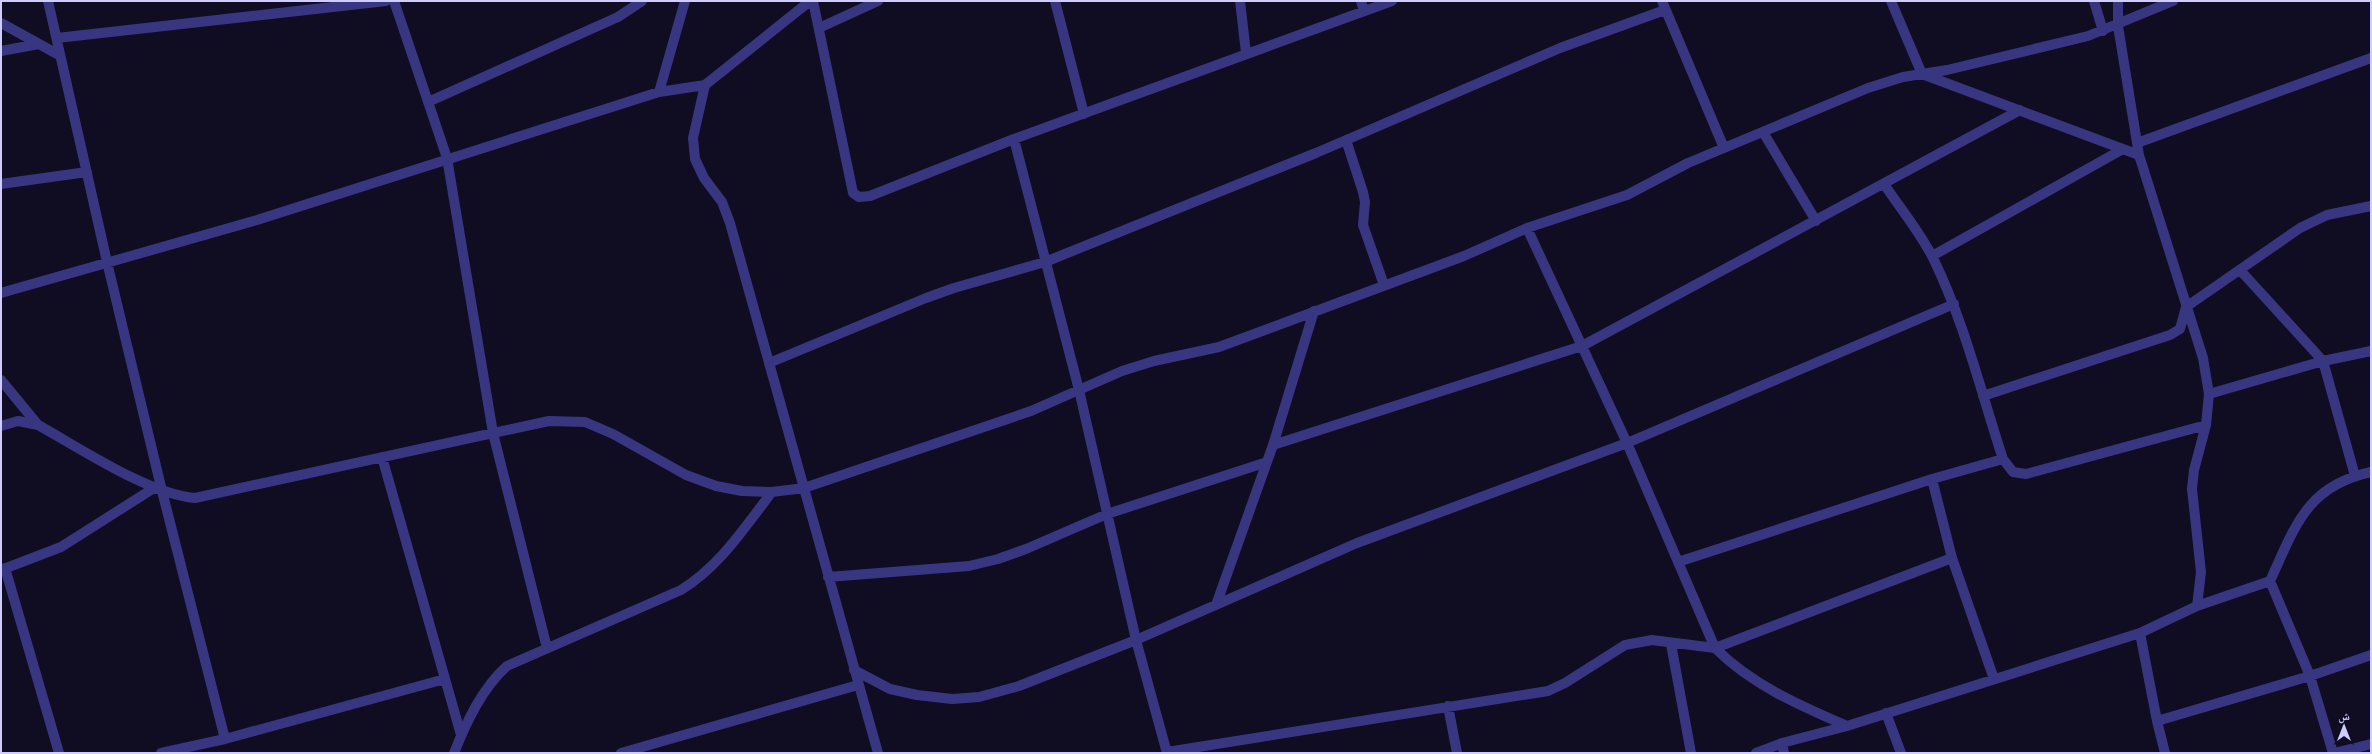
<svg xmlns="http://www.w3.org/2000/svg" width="2372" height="754" font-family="Lato,'Noto Naskh Arabic',sans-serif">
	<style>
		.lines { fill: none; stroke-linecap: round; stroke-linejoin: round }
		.street { stroke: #383681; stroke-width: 10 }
	</style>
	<rect width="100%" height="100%" fill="#100c21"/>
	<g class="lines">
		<!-- street -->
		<path class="street" d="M48 1 107 262 162 491 225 739
			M394 1 447 158 493 433 547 648
			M813 1 853 193 859 197 870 196 1014 139 1392 1
			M1055 1 1084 114
			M1240 1 1246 53
			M1361 1 1364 11
			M1662 1 1724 148
			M1891 1 1922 74 2139 155
			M2094 1 2103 31
			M2118 1V26L2139 155 2203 358 2209 394 2206 425 2194 470 2192 489 2201 572 2197 606
			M1 23 59 55
			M819 28 878 1
			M57 38 386 1
			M1 51 39 44
			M705 85 693 138 695 159 704 178 722 202 730 223 878 753
			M659 92 685 1
			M428 102 618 17 642 1
			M1763 132 1816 221
			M1014 139 1079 390 1136 640 1167 753
			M1346 140 1363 192 1365 202 1363 225 1384 285
			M2137 143 2371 58
			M1 184 87 172
			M1884 184C1900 208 1920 232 1933 258 1964 321 1981 392 2003 459L2013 472 2026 474 2206 425
			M1527 228 1627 443 1715 648C1752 685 1799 705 1847 726L2140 633 2197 606 2270 581C2295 527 2306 486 2371 472
			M1932 256 2123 149
			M2240 270 2323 361 2355 476
			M1 293 257 220 659 92 705 85 810 1
			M769 363 926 298 954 288 1045 262 1316 153 1560 48 1665 10
			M1 380 38 425
			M2209 394 2323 361 2371 351
			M1983 396 2170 335 2180 329 2186 307 2300 228 2327 215 2371 206
			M1 426 18 421 38 425C80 448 148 494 195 498L549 421 585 422 613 434 686 475 716 486 742 491 772 492 804 488 1031 411 1122 371 1154 361 1219 347 1464 256 1527 228 1627 195 1688 163 1868 88 1903 77 1947 70 2088 36 2173 1
			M1273 445 1582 346 2020 110
			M382 457 461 735
			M1932 479 1952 558 1994 679
			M1678 562 1932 479 2003 459
			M5 568 59 753
			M1 570 61 547 154 488
			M828 577 969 566 998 559 1026 549 1107 514 1267 462
			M2270 581 2310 676 2333 753
			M1216 605 1273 445 1314 311
			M2140 633 2157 721 2165 753
			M1671 644 1691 753
			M854 670 890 689 917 695 952 699 979 697 1019 686 1136 640 1357 543 1627 443 1954 304
			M1448 706 1457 753
			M1886 713 1901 753
			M2157 721 2310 676 2371 655
			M1167 752 1548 691 1565 683 1625 645 1652 640 1715 648 1952 558
			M161 753 225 739 445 679
			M454 753C466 723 482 688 507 666L681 590C720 566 744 528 772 492
			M621 753 858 685
			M1756 753 1782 743
			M1784 753 1782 743 1847 726
			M2334 753 2371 744"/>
	</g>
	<!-- border -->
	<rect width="2372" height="754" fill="none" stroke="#d1ccff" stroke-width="4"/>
	<!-- north arrow -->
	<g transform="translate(2344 726)" stroke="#100c21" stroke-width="3" paint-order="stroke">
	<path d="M0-3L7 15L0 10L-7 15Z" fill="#d1ccff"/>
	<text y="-6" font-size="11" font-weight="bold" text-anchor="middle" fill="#d1ccff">ش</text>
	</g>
</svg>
